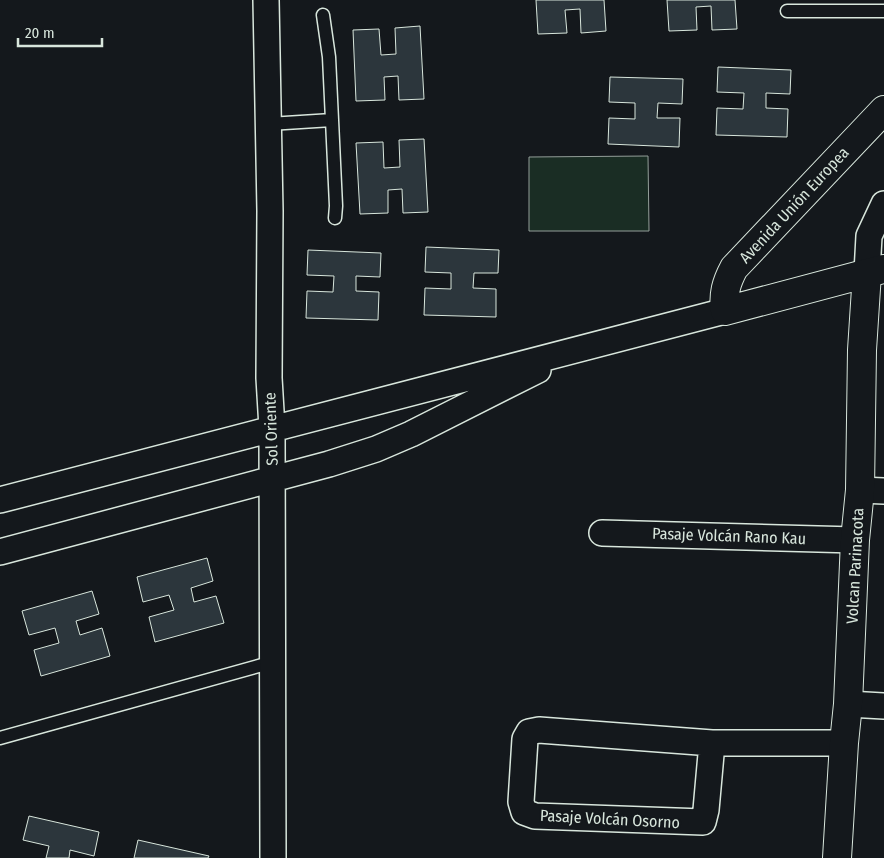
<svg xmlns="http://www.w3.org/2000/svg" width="884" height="858" font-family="'Fira Sans Condensed',sans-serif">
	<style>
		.green { fill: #1a2d24; stroke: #939e99 }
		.building { fill: #2c363c; stroke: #d8e6dc }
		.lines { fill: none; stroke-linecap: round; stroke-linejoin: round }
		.service-casing { stroke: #d8e6dc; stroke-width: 15 }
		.minor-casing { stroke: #d8e6dc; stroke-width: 28 }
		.tertiary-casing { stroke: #d8e6dc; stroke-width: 30 }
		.service { stroke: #14181c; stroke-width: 12 }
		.minor { stroke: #14181c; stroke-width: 25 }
		.tertiary { stroke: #14181c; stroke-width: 28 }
		.labels { text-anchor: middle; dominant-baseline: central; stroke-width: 4; stroke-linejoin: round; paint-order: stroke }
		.street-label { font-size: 16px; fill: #d8e6dc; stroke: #14181c }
	</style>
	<rect width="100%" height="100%" fill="#14181c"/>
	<!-- green -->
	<path class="green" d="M648 156 649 231H529V157Z"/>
	<!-- building -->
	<path class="building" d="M536 0H604L606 31 581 33 580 9 565 10 567 33 538 34Z
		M667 0H735L737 29 712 30 711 6 696 7 697 30 669 31Z
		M420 26 424 99 399 100 398 76 384 77 385 100 356 101 353 30 379 29 381 55 396 54 395 28Z
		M718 67 791 70 790 94 766 93V108L788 109 787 137 716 135 717 108 743 109 744 93 717 92Z
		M610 77 683 79 682 104 658 103 657 118H680L679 147 608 144 609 118 635 119V103L609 102Z
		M424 139 428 212 403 213 402 189 388 190V213L360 214 356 143 383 142 384 168 400 167 399 140Z
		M426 247 499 250 498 273H474L473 288 496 289V317L424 315 425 288 451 289V273L425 272Z
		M308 250 381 253 380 277 356 276V291L379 292 378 320 306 318 307 291 333 292 334 276 307 275Z
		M207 558 213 581 191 588 194 602 216 596 224 623 155 642 149 617 174 610 169 595 143 602 137 577Z
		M92 591 99 614 76 621 80 635 102 628 110 656 41 676 34 650 59 643 55 628 29 635 22 611Z
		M29 816 99 832 94 856 70 850 69 858H46L49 846 23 840Z
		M138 840 209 856 208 858H134Z"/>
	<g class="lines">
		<defs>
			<path id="service" d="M787 11H884
				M332 120 336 206 335 218
				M269 124 332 120 329 57 323 15
				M0 738 273 662"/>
			<path id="minor" d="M266 0 270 211 269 378 272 428 273 858
				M867 273 869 236 884 204
				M860 490 884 491
				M0 500 725 311
				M602 533 855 540
				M0 552 329 464 376 449 411 434 538 370
				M848 704 884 706
				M712 743 706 810 703 822 535 816 524 812 521 802 525 739 529 732 539 730 712 743H844"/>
			<path id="tertiary" d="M883 269 725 311C723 294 726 283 734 268L884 110
				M837 858 844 743 848 704 855 540 860 490 862 350 867 273"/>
		</defs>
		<!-- service casing -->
		<use href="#service" class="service-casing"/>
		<!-- minor casing -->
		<use href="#minor" class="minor-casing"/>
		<!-- tertiary casing -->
		<use href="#tertiary" class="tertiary-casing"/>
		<!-- service -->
		<use href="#service" class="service"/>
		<!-- minor -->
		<use href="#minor" class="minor"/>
		<!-- tertiary -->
		<use href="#tertiary" class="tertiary"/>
	</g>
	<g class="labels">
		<!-- street labels -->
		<g class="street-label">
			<text transform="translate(794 205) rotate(-47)">Avenida Unión Europea</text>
			<text transform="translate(271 429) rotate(-92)">Sol Oriente</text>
			<text transform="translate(729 536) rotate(2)">Pasaje Volcán Rano Kau</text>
			<text transform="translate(855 566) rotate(-87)">Volcan Parinacota</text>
			<text transform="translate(610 819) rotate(3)">Pasaje Volcán Osorno</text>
		</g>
	</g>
	<!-- scale -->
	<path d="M18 38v8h84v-8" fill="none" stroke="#d8e6dc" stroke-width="2.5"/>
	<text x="25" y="38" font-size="15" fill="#d8e6dc" stroke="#14181c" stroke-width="4" paint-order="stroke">20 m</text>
</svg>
